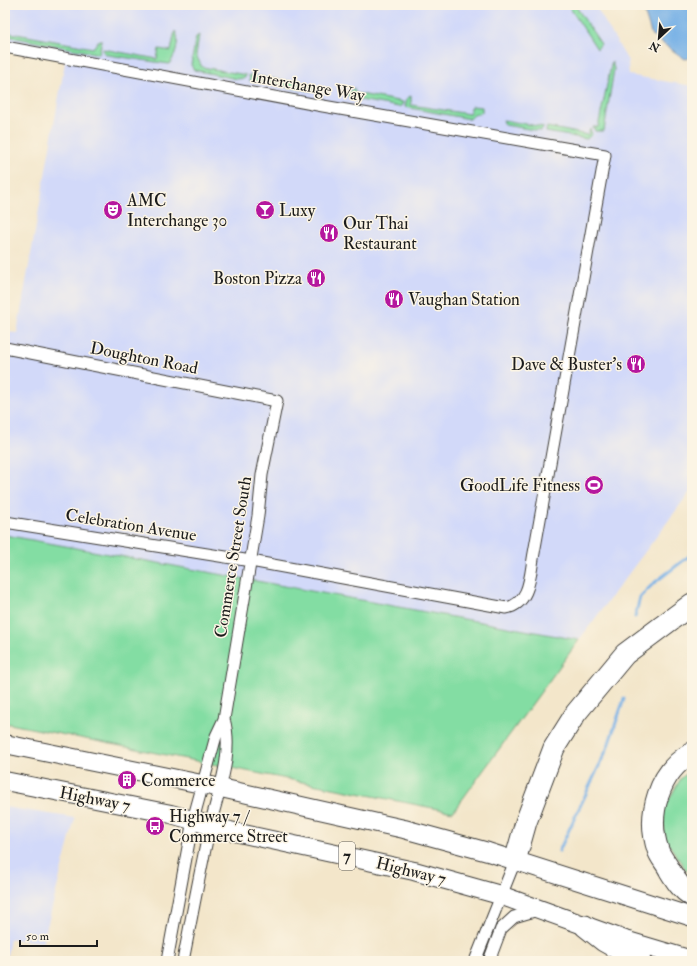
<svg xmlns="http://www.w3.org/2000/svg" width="697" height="966" font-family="'IM FELL Double Pica',serif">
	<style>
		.built { fill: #d2d9f9 }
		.green { fill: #83dda3; stroke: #507c60 }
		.water { fill: #76b0e6; stroke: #496681 }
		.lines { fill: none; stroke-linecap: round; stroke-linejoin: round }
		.stream { stroke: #76b0e6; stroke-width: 3 }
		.minor-casing { stroke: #3c3a36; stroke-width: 13 }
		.primary-casing { stroke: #3c3a36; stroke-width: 20 }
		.motorway-casing { stroke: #3c3a36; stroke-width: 23 }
		.minor { stroke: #fff; stroke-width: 11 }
		.primary { stroke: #fff; stroke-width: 18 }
		.motorway { stroke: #fff; stroke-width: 21 }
		.labels { text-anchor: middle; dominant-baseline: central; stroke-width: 3; stroke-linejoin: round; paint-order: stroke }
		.shield { fill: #fcf5e5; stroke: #5f5d58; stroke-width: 1 }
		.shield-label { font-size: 16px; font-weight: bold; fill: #1c1c1c }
		.street-label { font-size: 17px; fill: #1c1c1c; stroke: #fcf5e5 }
		.poi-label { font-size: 17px; fill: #1c1c1c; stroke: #fcf5e5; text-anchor: start }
	</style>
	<rect width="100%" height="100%" fill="#fcf5e5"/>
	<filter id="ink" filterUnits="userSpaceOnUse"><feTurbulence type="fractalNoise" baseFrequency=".025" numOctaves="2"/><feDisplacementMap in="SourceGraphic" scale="8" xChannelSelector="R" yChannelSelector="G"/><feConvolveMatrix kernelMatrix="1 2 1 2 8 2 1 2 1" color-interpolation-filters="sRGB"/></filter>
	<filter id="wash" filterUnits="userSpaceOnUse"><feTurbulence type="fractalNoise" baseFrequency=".012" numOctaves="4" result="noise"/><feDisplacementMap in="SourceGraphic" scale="16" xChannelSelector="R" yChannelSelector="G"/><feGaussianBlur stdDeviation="0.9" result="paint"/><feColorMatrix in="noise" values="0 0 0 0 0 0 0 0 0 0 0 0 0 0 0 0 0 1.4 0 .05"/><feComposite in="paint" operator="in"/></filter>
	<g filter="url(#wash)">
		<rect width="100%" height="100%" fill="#f3e6ca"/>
		<!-- built -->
		<path class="built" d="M5 5H595L628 61 629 75 692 86V489L579 640 5 535V332L17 333 67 51 5 40Z
			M5 807 75 818 43 942 10 939 6 961H5Z"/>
		<!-- green -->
		<path class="green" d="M568 5H575L601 44 597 49Z
			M175 31C181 38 175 58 169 64L108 55 103 52V49L157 59 159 49 171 51Z
			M5 32 93 48 99 40H102L99 54 16 38 5 35Z
			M199 35 196 55 202 67 246 75 245 78 237 79 194 70 191 65 196 37Z
			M612 61 614 69 604 131H595L593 127H598Z
			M249 75 314 85 316 87 313 91 250 81Z
			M354 88 355 93 403 102 402 105 399 107 349 98 347 93Z
			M411 96V105L469 114 472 106 482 107V112L474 115 470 119 405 107 407 98Z
			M503 120 543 127V129L540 131 505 125Z
			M547 127 588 135 590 129 592 134 587 139 546 132Z
			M5 535 579 640 453 812 5 723Z
			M692 770V873L686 870 665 839 663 810 681 778Z"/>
		<!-- water -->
		<path class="water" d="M642 5H692V58L685 59 652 36Z"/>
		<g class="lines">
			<!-- stream -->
			<path class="stream" d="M635 617 640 597 654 583 692 554
				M559 851 607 749 624 699
				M544 960 545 961"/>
		</g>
	</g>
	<g filter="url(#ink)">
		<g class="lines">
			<defs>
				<path id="minor" d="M5 47 323 106 605 155 534 553C530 573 531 604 506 608L251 561 5 522
					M5 348 277 401 262 475 258 516 224 719 216 736 193 820 167 961
					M183 961C192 916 200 871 210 826 218 792 234 754 224 719
					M475 961 515 861
					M489 961 501 929 514 917 538 910"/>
				<path id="primary" d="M5 744 221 788 404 829 488 852 692 917
					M5 781 171 814 230 831 414 871 500 895 625 940 692 960"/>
				<path id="motorway" d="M692 753C659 771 646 815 658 850 660 857 667 864 670 871 677 882 681 889 692 896
					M515 861 526 822 554 748 576 713 625 654 692 604
					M585 926 604 941 640 961"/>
			</defs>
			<!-- minor casing -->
			<use href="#minor" class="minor-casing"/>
			<!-- primary casing -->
			<use href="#primary" class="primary-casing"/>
			<!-- motorway casing -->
			<use href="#motorway" class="motorway-casing"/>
			<!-- minor -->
			<use href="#minor" class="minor"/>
			<!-- primary -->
			<use href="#primary" class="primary"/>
			<!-- motorway -->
			<use href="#motorway" class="motorway"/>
		</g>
	</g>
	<!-- icons -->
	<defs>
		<symbol id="theatre-disc" viewBox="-11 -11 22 22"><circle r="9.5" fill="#b5179e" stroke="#fcf5e5"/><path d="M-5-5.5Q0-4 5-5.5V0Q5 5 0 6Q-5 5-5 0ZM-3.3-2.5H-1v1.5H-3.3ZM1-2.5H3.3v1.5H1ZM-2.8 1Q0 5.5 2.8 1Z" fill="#fff"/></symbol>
		<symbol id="bar-disc" viewBox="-11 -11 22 22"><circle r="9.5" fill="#b5179e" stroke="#fcf5e5"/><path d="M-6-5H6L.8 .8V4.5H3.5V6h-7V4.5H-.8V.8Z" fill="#fff"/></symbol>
		<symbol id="restaurant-disc" viewBox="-11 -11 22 22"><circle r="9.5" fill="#b5179e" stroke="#fcf5e5"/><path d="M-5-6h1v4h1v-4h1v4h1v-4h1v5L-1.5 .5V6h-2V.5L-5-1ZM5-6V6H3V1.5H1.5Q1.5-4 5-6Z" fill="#fff"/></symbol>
		<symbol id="stadium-disc" viewBox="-11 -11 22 22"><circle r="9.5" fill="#b5179e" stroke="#fcf5e5"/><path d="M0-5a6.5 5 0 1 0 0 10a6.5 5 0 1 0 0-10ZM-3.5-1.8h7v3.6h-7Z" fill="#fff"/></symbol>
		<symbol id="building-disc" viewBox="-11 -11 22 22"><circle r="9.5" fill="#b5179e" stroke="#fcf5e5"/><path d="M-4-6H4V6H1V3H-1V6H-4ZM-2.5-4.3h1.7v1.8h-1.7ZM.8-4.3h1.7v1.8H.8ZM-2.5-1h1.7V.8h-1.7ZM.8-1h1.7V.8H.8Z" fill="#fff"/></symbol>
		<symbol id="bus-disc" viewBox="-11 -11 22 22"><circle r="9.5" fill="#b5179e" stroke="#fcf5e5"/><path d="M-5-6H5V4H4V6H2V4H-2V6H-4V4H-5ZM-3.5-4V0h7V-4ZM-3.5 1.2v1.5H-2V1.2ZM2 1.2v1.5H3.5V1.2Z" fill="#fff"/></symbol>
	</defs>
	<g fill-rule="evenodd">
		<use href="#theatre-disc" x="102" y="199" width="22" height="22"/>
		<use href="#bar-disc" x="254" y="199" width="22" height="22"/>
		<use href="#restaurant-disc" x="318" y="222" width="22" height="22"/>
		<use href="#restaurant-disc" x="305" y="267" width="22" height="22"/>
		<use href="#restaurant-disc" x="383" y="288" width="22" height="22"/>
		<use href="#restaurant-disc" x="625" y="353" width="22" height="22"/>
		<use href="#stadium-disc" x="583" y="474" width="22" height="22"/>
		<use href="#building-disc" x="116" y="769" width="22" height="22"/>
		<use href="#bus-disc" x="144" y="815" width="22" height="22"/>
	</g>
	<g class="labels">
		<!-- shield labels -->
		<rect class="shield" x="339" y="842" width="16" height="28" rx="3"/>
		<g class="shield-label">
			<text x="347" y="856">7</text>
		</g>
		<!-- street labels -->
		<g class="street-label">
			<text transform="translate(308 86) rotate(10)">Interchange Way</text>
			<text transform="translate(144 358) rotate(11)">Doughton Road</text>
			<text transform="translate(131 525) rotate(9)">Celebration Avenue</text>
			<text transform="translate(233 557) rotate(-81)">Commerce Street South</text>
			<text transform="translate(95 799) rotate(11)">Highway 7</text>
			<text transform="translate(411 871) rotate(14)">Highway 7</text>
		</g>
		<!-- poi labels -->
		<g class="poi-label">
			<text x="127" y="200">AMC<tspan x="127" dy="20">Interchange 30</tspan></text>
			<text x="279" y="210">Luxy</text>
			<text x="343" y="223">Our Thai<tspan x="343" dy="20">Restaurant</tspan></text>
			<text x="302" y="278" text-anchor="end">Boston Pizza</text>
			<text x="408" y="299">Vaughan Station</text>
			<text x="622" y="364" text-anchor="end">Dave &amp; Buster's</text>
			<text x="580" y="485" text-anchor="end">GoodLife Fitness</text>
			<text x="141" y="780">Commerce</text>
			<text x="169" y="816">Highway 7 /<tspan x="169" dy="20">Commerce Street</tspan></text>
		</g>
	</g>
	<!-- margin -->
	<rect width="697" height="966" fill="none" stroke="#fcf5e5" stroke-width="20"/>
	<!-- north arrow -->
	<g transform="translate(659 38) rotate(206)" stroke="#fcf5e5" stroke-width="3" paint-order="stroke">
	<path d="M0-3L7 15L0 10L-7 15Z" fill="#1c1c1c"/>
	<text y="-6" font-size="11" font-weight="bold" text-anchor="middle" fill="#1c1c1c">N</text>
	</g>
	<!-- scale -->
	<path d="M20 940v6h77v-6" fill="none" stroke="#1c1c1c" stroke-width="2"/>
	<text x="26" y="940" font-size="12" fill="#1c1c1c" stroke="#fcf5e5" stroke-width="3" paint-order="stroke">50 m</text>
</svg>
